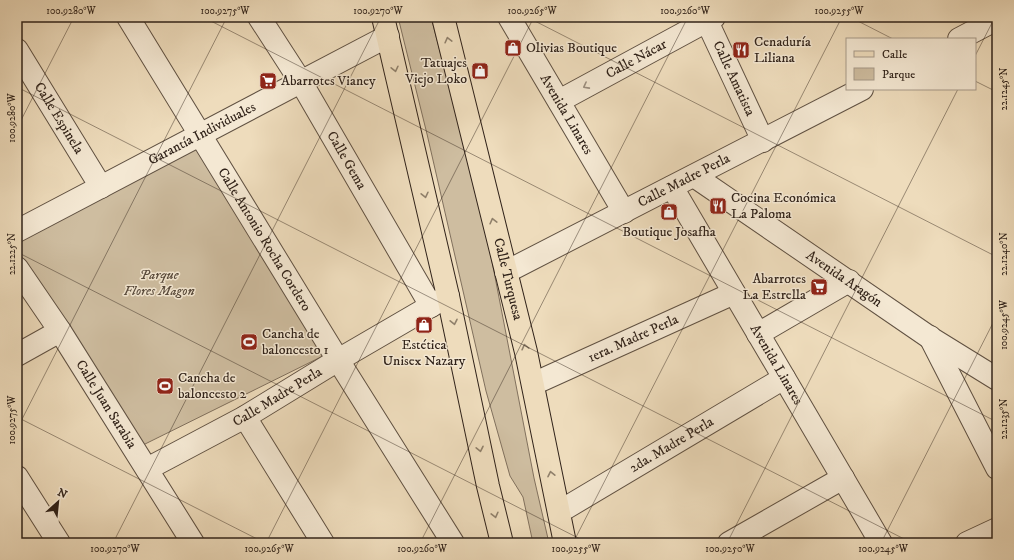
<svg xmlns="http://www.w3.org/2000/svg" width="1014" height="560" font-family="'IM FELL DW Pica',serif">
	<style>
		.green { fill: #cebda0; stroke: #80705d }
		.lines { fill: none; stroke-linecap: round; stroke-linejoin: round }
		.minor-casing { stroke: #605142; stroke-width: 24 }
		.major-casing { stroke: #31231a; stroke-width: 24 }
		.minor { stroke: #f4e8d3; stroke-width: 22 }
		.major { stroke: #eedcbc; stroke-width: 22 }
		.oneway { stroke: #90806b }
		.oneway2 { stroke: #9c8f80 }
		.ticks { fill: none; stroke: #31231a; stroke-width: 1; stroke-opacity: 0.45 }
		.labels { text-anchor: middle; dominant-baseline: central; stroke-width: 3; stroke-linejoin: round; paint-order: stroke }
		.poi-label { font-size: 14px; fill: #31231a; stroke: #f4e8d3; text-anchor: start }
		.street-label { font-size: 14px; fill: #31231a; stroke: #f4e8d3 }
		.park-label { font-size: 14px; font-style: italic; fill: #584a3c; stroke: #f4e8d3 }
		.neatline { fill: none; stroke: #31231a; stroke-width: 1.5 }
		.ticks-label { font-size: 10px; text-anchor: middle; fill: #31231a }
	</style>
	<rect width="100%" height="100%" fill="#eedcbc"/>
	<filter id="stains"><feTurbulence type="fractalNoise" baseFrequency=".005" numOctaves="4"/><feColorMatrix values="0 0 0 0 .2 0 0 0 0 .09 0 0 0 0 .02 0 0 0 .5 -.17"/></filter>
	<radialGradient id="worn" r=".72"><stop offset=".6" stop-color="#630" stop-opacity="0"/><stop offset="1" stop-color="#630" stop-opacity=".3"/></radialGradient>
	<!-- green -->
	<path class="green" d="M398 17H431L483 215 534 478 549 543H533L523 497 510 476 486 391 427 134Z
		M197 145 325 355 141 446 17 257V236Z"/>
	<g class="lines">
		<defs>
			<g id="minor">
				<path id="s1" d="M128 17 338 360 453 543"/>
				<path id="s2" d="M259 17 301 82 431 306"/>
				<path id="s3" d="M509 17 624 212"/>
				<path id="s4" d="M705 17 763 141"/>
				<path d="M959 39 997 19"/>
				<path id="s5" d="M17 50 101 187"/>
				<path id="s6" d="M559 101 714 17"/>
				<path id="s7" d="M694 176 929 337 997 379"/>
				<path id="s8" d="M672 187 881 543"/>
				<path id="s9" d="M17 231 388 36"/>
				<path id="s10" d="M17 268 60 331 193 543"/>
				<path id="s11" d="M506 272 862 89"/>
				<path d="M758 334 849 281"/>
				<path d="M930 337 997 468"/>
				<path d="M17 355 60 331"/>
				<path id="s12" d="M533 384 734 293"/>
				<path d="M245 417 323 543"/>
				<path id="s13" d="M147 469 245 417 338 360 448 296"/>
				<path d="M17 477 59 543"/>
				<path id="s14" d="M559 512 784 378"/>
				<path d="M729 543 843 478"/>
				<path d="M967 543 997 529"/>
			</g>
			<g id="major">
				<path d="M383 17 448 296 488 486 502 543"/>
				<path id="s15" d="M443 17 526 352 565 543"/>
			</g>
		</defs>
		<!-- minor casing -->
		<use href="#minor" class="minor-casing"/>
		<!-- major casing -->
		<use href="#major" class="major-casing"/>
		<!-- minor -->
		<use href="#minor" class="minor"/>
		<!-- major -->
		<use href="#major" class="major"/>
	</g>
	<!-- one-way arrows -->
	<defs><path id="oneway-chevron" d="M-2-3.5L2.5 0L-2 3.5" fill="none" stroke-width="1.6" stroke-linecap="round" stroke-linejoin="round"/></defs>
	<g class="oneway">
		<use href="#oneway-chevron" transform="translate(448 40) rotate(-104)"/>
		<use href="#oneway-chevron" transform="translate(395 69) rotate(77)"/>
		<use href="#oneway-chevron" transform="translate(425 195) rotate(77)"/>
		<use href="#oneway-chevron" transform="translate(493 221) rotate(-104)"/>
		<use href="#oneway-chevron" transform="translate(454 322) rotate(78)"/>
		<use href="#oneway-chevron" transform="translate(525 347) rotate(-104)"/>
		<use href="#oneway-chevron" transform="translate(480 449) rotate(78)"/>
		<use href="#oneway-chevron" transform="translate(551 474) rotate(-102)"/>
		<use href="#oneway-chevron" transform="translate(495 515) rotate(76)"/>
	</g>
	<use class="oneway2" href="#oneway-chevron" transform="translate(586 86) rotate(152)"/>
	<!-- ticks -->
	<path class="ticks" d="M203 17 997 422M527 17 997 257M850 17 893 39M975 56 995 17M975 81 997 92M17 87 912 543M17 128 74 17M17 252 588 543M17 417 265 543M17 429 227 17M113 543 381 17M266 543 534 17M420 543 688 17M573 543 842 17M727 543 958 89M881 543 997 315"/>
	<!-- icons -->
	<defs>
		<symbol id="shop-square" viewBox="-11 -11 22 22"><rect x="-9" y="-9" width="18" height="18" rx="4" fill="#8f2418" stroke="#f4e8d3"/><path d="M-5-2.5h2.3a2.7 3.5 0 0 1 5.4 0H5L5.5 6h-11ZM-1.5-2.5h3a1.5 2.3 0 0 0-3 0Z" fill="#fff"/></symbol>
		<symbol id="restaurant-square" viewBox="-11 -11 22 22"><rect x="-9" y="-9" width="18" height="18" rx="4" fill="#8f2418" stroke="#f4e8d3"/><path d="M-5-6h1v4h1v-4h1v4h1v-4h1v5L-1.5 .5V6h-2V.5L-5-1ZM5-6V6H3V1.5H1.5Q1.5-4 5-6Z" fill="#fff"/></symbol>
		<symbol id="supermarket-square" viewBox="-11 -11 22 22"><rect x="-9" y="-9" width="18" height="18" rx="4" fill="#8f2418" stroke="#f4e8d3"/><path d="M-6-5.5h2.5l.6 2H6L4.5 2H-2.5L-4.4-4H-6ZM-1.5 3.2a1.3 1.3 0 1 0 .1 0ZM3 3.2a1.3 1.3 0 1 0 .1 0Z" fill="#fff"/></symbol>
		<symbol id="stadium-square" viewBox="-11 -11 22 22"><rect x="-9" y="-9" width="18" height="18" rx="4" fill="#8f2418" stroke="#f4e8d3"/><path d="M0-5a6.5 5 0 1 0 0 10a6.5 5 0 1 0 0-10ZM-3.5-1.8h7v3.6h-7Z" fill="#fff"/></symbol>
	</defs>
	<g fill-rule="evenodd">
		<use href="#shop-square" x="503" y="38" width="20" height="20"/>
		<use href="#restaurant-square" x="731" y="40" width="20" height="20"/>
		<use href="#shop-square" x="470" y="61" width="20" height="20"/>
		<use href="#supermarket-square" x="258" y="71" width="20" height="20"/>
		<use href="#restaurant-square" x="708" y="196" width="20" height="20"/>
		<use href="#shop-square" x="659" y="202" width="20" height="20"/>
		<use href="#supermarket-square" x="809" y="277" width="20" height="20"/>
		<use href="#shop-square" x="414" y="315" width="20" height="20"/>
		<use href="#stadium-square" x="239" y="332" width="20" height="20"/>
		<use href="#stadium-square" x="155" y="376" width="20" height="20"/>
	</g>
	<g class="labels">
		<!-- poi labels -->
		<g class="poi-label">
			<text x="754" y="42">Cenaduría<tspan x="754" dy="16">Liliana</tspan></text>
			<text x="526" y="48">Olivias Boutique</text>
			<text x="467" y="63" text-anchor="end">Tatuajes<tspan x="467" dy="16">Viejo Loko</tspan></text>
			<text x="281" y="81">Abarrotes Vianey</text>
			<text x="731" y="198">Cocina Económica<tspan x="731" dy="16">La Paloma</tspan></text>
			<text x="669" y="232" text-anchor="middle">Boutique Josafha</text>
			<text x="806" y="279" text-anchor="end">Abarrotes<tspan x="806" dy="16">La Estrella</tspan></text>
			<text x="262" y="334">Cancha de<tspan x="262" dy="16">baloncesto 1</tspan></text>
			<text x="424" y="345" text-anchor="middle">Estética<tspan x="424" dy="16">Unisex Nazary</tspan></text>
			<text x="178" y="378">Cancha de<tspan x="178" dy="16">baloncesto 2</tspan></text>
		</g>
		<!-- street labels -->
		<g class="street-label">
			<text stroke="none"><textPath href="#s6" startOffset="88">Calle Nácar</textPath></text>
			<text stroke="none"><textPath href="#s4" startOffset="68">Calle Amatista</textPath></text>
			<text stroke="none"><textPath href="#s3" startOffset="113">Avenida Linares</textPath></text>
			<text stroke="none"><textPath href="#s5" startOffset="80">Calle Espinela</textPath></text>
			<text stroke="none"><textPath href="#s9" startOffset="209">Garantía Individuales</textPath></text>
			<text stroke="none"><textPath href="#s2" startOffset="168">Calle Gema</textPath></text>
			<text stroke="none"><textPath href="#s11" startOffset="200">Calle Madre Perla</textPath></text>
			<text stroke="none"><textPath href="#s1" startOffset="261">Calle Antonio Rocha Cordero</textPath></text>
			<text stroke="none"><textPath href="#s15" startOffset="270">Calle Turquesa</textPath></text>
			<text stroke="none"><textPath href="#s7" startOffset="182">Avenida Aragón</textPath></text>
			<text stroke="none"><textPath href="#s12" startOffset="110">1era. Madre Perla</textPath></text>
			<text stroke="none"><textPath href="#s8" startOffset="206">Avenida Linares</textPath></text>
			<text stroke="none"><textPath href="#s13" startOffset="149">Calle Madre Perla</textPath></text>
			<text stroke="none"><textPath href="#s10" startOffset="163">Calle Juan Sarabia</textPath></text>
			<text stroke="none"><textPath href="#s14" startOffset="131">2da. Madre Perla</textPath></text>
		</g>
		<!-- park labels -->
		<g class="park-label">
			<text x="159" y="275">Parque<tspan x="159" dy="16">Flores Magon</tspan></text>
		</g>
	</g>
	<!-- margin -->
	<rect width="1014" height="560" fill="none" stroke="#eedcbc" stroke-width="44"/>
	<!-- legend -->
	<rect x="846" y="38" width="130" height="52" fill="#f4e8d3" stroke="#a69989"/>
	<rect x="854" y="51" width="20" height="6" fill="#eedcbc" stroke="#a69989"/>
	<text x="882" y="58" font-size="12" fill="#31231a">Calle</text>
	<rect x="854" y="68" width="20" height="12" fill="#cebda0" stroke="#a69989"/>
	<text x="882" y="78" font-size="12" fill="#31231a">Parque</text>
	<!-- north arrow -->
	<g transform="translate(58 502) rotate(27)" stroke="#f4e8d3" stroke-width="3" paint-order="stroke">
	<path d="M0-3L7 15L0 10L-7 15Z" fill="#31231a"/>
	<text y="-6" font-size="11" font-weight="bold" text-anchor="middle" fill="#31231a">N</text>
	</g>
	<rect x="22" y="22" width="970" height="516" class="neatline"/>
	<g class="ticks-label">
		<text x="71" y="14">100.9280°W</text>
		<text x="225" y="14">100.9275°W</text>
		<text x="378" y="14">100.9270°W</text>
		<text x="532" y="14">100.9265°W</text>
		<text x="685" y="14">100.9260°W</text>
		<text x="839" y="14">100.9255°W</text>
		<text transform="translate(1003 89) rotate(-90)" y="4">22.1245°N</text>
		<text transform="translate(11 118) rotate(-90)" y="4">100.9280°W</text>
		<text transform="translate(1003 254) rotate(-90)" y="4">22.1240°N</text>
		<text transform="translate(11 254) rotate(-90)" y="4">22.1225°N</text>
		<text transform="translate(1003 325) rotate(-90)" y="4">100.9245°W</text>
		<text transform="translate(1003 419) rotate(-90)" y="4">22.1235°N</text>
		<text transform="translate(11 420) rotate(-90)" y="4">100.9275°W</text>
		<text x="115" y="552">100.9270°W</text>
		<text x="269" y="552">100.9265°W</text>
		<text x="422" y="552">100.9260°W</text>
		<text x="576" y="552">100.9255°W</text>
		<text x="730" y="552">100.9250°W</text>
		<text x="883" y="552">100.9245°W</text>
	</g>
	<rect width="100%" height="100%" filter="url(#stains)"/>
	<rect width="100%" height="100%" fill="url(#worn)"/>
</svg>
